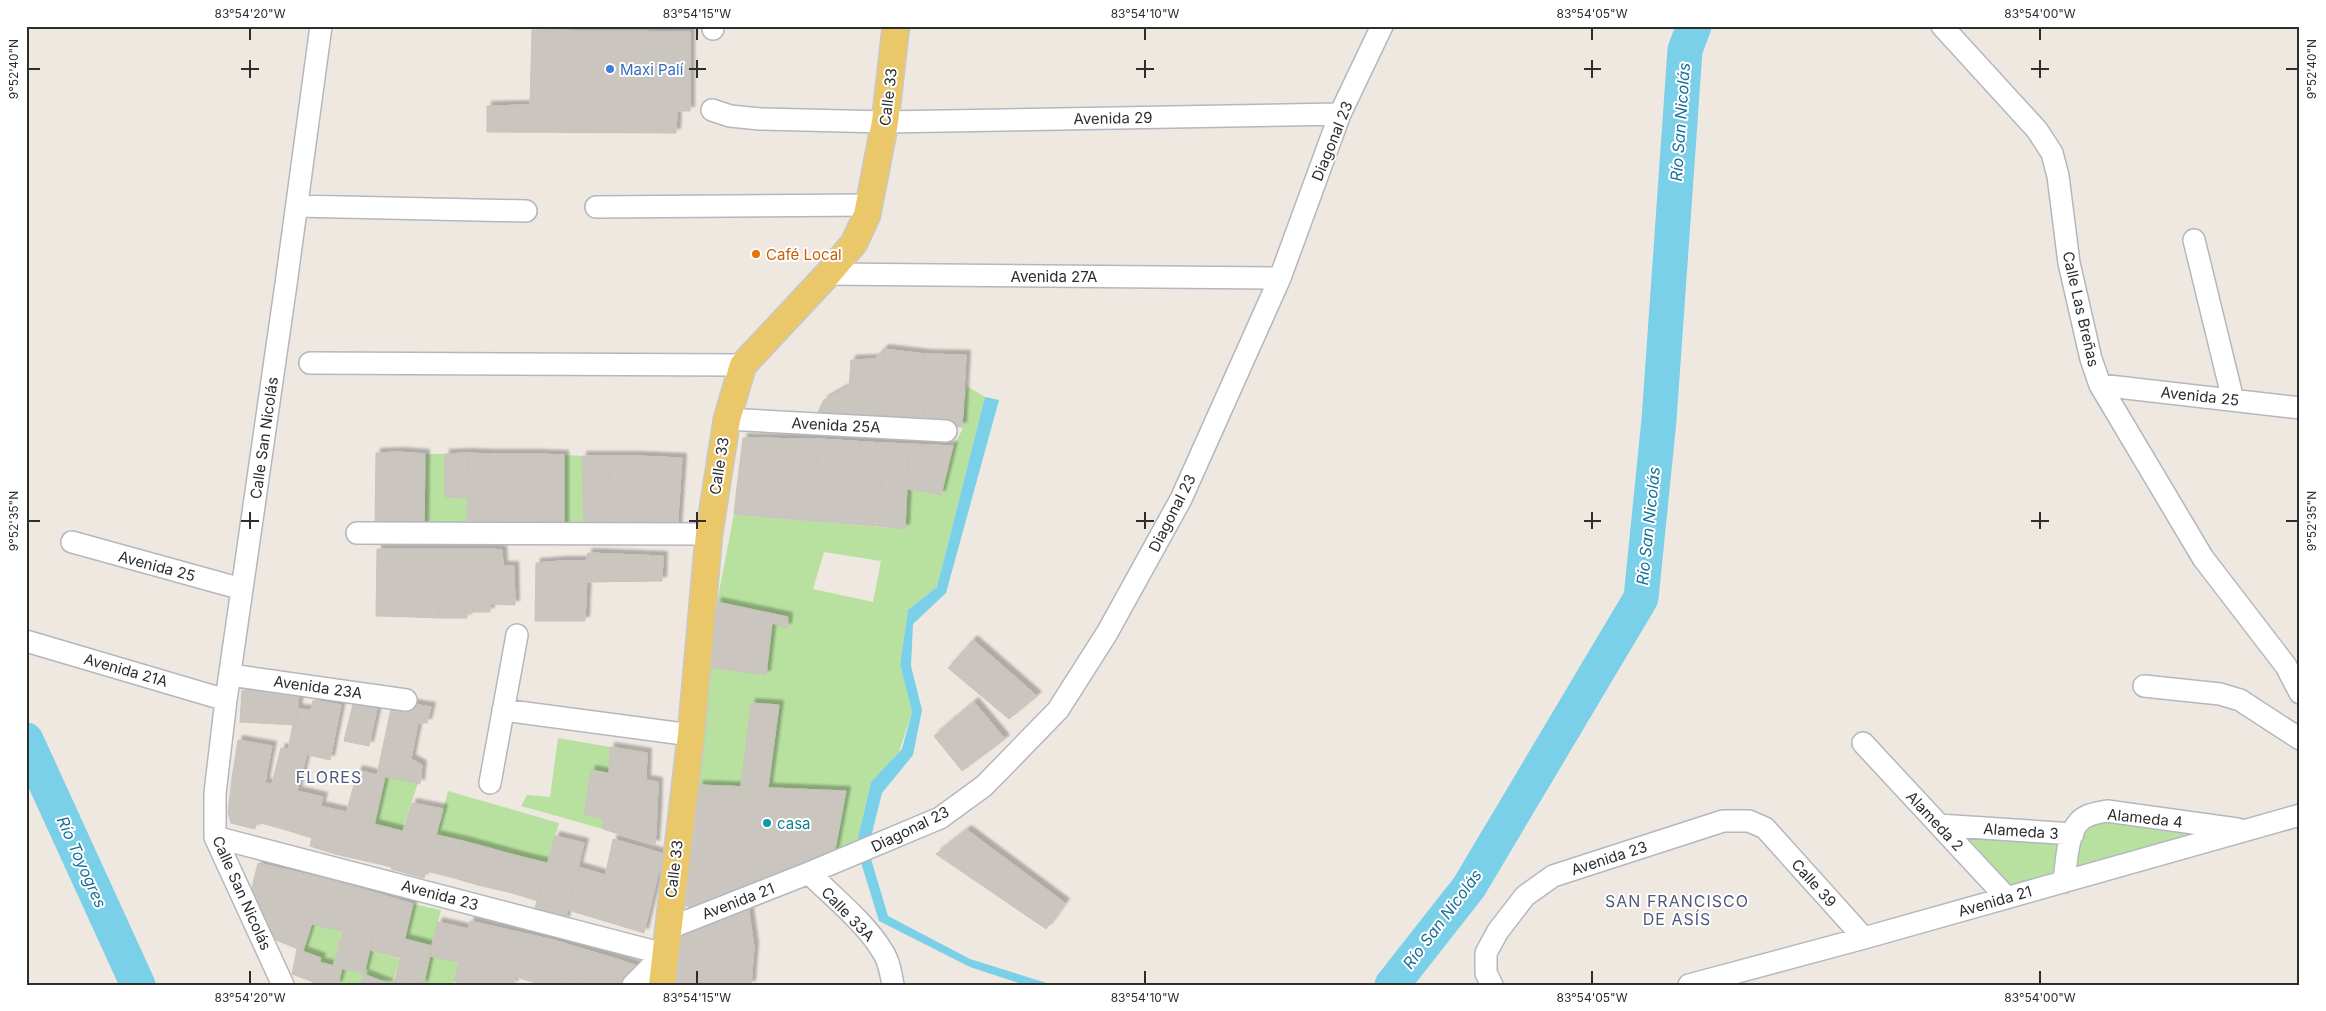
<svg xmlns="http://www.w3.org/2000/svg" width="2326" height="1011" font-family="Inter,sans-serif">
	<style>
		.green { fill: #b8e1a0; fill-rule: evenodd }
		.water { fill: #7acfe9 }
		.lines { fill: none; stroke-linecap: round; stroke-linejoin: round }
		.river { stroke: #7acfe9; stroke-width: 35 }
		.building { fill: #cac6bf; stroke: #c9c3ba; filter: url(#shadow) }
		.minor-casing { stroke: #b4b7bf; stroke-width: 24 }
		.major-casing { stroke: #c8c8c8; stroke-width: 29 }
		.minor { stroke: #fff; stroke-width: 21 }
		.major { stroke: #eac869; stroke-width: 26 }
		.ticks { fill: none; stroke: #2d2d2d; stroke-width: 2 }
		.shop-dot { fill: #3f7fe0; stroke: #fff; stroke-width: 2 }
		.food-dot { fill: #e8710a; stroke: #fff; stroke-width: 2 }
		.culture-dot { fill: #0f9aa8; stroke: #fff; stroke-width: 2 }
		.labels { text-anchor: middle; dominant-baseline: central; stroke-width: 4; stroke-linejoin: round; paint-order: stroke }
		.shop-label { font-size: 15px; fill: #366cbe; stroke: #fff; text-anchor: start }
		.street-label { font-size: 15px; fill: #2d2d2d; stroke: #fff }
		.food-label { font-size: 15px; fill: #c56008; stroke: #fff; text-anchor: start }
		.culture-label { font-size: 15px; fill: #0d838f; stroke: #fff; text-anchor: start }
		.water-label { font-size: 16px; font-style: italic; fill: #15709a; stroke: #fff }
		.neighbourhood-label { font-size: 16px; letter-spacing: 1px; fill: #4f597c; stroke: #fff }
		.neatline { fill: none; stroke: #2d2d2d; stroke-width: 2 }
		.ticks-label { font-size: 12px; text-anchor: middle; fill: #2d2d2d }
	</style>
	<defs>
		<filter id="shadow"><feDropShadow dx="4.5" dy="-4.5" stdDeviation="1" flood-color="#0004"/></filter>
	</defs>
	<rect width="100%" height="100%" fill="#eee8e1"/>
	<!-- green -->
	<path class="green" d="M967 386 985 397 937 587 908 610 900 665 912 712 899 752 871 782 856 846 834 855 846 791 768 788 779 705 747 702 751 703 741 786 699 785 708 667 766 674 772 623 788 617 717 602 734 514 905 529 907 489 940 495 951 451 962 430ZM824 552 881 561 873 602 813 589Z
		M425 454H445V497L468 498 467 529 424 527Z
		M564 455 582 456 584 528 564 529Z
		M558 738 610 747 609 773 591 770 584 814 603 819V829L521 806 527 795 550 797Z
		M385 777 418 783 402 831 374 824Z
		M448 791 559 823 547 863 437 835Z
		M2092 819 2223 832 2076 873 2077 841Z
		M1951 832 2065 839 2061 877 2007 892Z
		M413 904 441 910 432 946 405 939Z
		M312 924 342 931 333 966 319 962 303 951Z
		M370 950 400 959 392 985 364 974 360 985 338 984 342 968 364 973Z
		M429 956 459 962 453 985H424Z"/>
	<!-- water -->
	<path class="water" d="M985 397 999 400 946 593 913 624 911 666 922 710 913 755 882 793 868 849 888 916 970 959 1053 985H1025L970 967 879 921 856 846 871 782 902 749 912 712 900 665 908 610 937 587Z"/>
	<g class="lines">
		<!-- river -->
		<path class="river" d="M26 740 138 985
			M1392 985 1469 887 1641 598 1659 420 1685 50 1694 26"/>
	</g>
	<!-- building -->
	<path class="building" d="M532 30 690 32V111H677L676 133 487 132V106L530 105Z
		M884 349 925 354 924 424 882 423Z
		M884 349 882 423 847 420 851 360 875 359Z
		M925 354 966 355 962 427 924 424Z
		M849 386 847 420 815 418 824 400Z
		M743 438 818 439 815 492 737 487Z
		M818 439 883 443 879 526 815 521Z
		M883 443 909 444 905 529 879 526Z
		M909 444 953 446 941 495 907 489Z
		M398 452 425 454 424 527 398 526Z
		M398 452V526L375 527 376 453Z
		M468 453 490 454 491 529H467Z
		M468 453V498L445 497V454Z
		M490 454H513V529H491Z
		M513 454H537V529H513Z
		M537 454 564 455V529H537Z
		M582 456H609L608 529 584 528Z
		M609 456H636V530L608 529Z
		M636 456 682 458 677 531 636 530Z
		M737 487 815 492V521L734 514Z
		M377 549H414V617L376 616Z
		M414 549H440L439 618 414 617Z
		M440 549H467V618H439Z
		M467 549H491L490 612H466Z
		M491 549 502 550 503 566H514L515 605 491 604Z
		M588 553 585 621H560L561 561H586Z
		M588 553 663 556 662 581 587 582Z
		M561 561 560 621H535L536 563Z
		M717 602 788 617 787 628 772 623 766 675 708 667Z
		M973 640 1037 696 1009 719 948 668Z
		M242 690 299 694 296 725 240 722Z
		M313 700 341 705 330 760 288 750 293 724 296 725 298 709 311 710Z
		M974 702 1005 739 962 771 934 736Z
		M407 703 431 707 427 723H418L411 759 422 765 420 784 377 775 391 709 406 712Z
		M751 703 779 705 768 788 741 786Z
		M353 704 377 709 369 746 344 741Z
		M238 740 272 746 268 766 235 760Z
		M610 747 647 753 646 780 609 773Z
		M281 748 307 754 297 791 272 784Z
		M235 760 268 766 265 783 232 778Z
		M358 770 385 777 366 861 335 854Z
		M591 770 627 777 622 835 603 829V819L584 814Z
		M627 777 658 782 657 814 624 811Z
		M232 778 272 784 261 823 256 822 255 829 231 823 228 813Z
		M272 784 297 791 286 830 261 823Z
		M699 785 846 791 834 855 695 910 681 903Z
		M297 791 323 797 312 838 286 830Z
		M412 803 443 809 424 878 391 869Z
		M320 806 346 812 335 854 310 846Z
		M624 811 657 814 655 845 622 835Z
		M374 824 402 831 392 867 366 861Z
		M967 830 1065 903 1046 929 936 854Z
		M437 835 463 841 454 878 426 871Z
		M555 836 584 843 565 921 534 912Z
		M613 839 664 854 654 891 605 877Z
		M463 841 489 848 478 885 454 878Z
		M489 848 522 857 512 893 478 885Z
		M522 857 547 863 538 901 512 893Z
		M258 863 326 879 303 951 276 940 251 892Z
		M578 867 605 875 595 918 568 910Z
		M605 877 654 891 644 933 595 918Z
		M326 879 355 887 342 931 312 924Z
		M355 887 383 895 364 974 333 966Z
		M383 895 413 904 400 958 370 950Z
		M748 905 754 947 751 985H674L679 931Z
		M470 921 500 928 484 985H462L454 981Z
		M438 922 468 929 459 962 429 956Z
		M500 928 532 935 513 985H484Z
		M532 935 553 940 539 984 516 977Z
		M405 939 432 946 424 983 396 976Z
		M553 940 623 961 641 967 622 985H586L543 971Z
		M297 949 321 958 313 982 292 974Z
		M319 962 342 968 338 985H312Z
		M543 971 586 985H539Z
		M364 974 389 984 388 985H360Z
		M396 976 424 983V985H392Z"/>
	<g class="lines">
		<defs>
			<path id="minor" d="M713 26V29
				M1942 26 2037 130 2052 153 2058 176 2069 263 2091 359 2100 385 2203 558 2286 666 2300 693
				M712 110 730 116 760 119 885 122 1340 114
				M297 206 526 211
				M596 207 869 205
				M2194 240 2233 400
				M828 274 1280 278
				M310 363 743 365
				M2100 385 2300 408
				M727 419 946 431
				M357 533 709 534
				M72 542 242 589
				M26 641 226 700
				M230 675 406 700
				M2144 686 2220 694 2240 700 2300 739
				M503 710 691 735
				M1863 743 2007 898
				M490 783 517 635
				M1939 825 2073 834
				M215 837 664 954
				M809 873C834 898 865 922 883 952 889 961 891 974 893 985
				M2064 882C2066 866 2067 835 2078 823 2085 814 2097 813 2107 811L2237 829
				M667 929 809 873 940 818 984 786 1058 710 1107 633 1181 499 1280 278 1340 114 1382 26
				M283 985 215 837V793L226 700 286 284 321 26
				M633 985 664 954
				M1492 985 1486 973V953L1498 931 1525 896 1553 876 1723 821H1749L1765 828 1864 938
				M1689 985 1864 938 2300 815"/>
			<path id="major" d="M662 985 691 735 709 534 727 419 743 365 828 274 854 243 867 215 885 122 896 26"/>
		</defs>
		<!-- minor casing -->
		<use href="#minor" class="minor-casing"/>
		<!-- major casing -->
		<use href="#major" class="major-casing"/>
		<!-- minor -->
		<use href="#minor" class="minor"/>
		<!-- major -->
		<use href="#major" class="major"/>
	</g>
	<!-- ticks -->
	<path class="ticks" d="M250 28V40M697 28V40M1145 28V40M1592 28V40M2040 28V40M250 60V78M697 60V78M1145 60V78M1592 60V78M2040 60V78M28 69H40M241 69H259M689 69H706M1136 69H1154M1584 69H1601M2031 69H2049M2286 69H2298M250 512V529M697 512V529M1145 512V529M1592 512V529M2040 512V529M28 521H40M241 521H259M689 521H706M1136 521H1154M1584 521H1601M2031 521H2049M2286 521H2298M250 971V984M697 971V984M1145 971V984M1592 971V984M2040 971V984"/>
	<!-- markers -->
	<circle class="shop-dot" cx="610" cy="69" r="5"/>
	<circle class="food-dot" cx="756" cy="254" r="5"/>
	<circle class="culture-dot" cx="767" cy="823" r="5"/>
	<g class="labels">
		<!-- shop labels -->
		<g class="shop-label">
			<text x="620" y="69">Maxi Palí</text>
		</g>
		<!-- street labels -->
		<g class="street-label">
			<text transform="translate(888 97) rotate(-83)">Calle 33</text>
			<text transform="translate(1113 118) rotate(-1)">Avenida 29</text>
			<text transform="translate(1332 141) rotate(-68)">Diagonal 23</text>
			<text x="1054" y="276">Avenida 27A</text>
			<text transform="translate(2081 309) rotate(77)">Calle Las Breñas</text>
			<text transform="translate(2200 396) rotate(6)">Avenida 25</text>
			<text transform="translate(836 425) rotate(3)">Avenida 25A</text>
			<text transform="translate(264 438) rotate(-82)">Calle San Nicolás</text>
			<text transform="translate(719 466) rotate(-81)">Calle 33</text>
			<text transform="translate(1172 513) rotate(-63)">Diagonal 23</text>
			<text transform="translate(157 566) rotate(15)">Avenida 25</text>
			<text transform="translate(126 670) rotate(16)">Avenida 21A</text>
			<text transform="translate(318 687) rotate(8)">Avenida 23A</text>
			<text transform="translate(2145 818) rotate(6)">Alameda 4</text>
			<text transform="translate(1935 821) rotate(47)">Alameda 2</text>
			<text transform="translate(910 829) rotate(-26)">Diagonal 23</text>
			<text transform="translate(2021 831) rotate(4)">Alameda 3</text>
			<text transform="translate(1609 858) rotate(-18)">Avenida 23</text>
			<text transform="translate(674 869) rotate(-83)">Calle 33</text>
			<text transform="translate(1814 883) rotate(48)">Calle 39</text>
			<text transform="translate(242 893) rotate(66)">Calle San Nicolás</text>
			<text transform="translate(440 895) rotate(15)">Avenida 23</text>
			<text transform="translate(738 901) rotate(-21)">Avenida 21</text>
			<text transform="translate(1995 901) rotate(-16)">Avenida 21</text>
			<text transform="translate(848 914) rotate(46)">Calle 33A</text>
		</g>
		<!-- food labels -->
		<g class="food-label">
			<text x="766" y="254">Café Local</text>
		</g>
		<!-- culture labels -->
		<g class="culture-label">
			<text x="777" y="823">casa</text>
		</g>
		<!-- water labels -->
		<g class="water-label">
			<text transform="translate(1680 122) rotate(-86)">Río San Nicolás</text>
			<text transform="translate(1648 526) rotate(-84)">Río San Nicolás</text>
			<text transform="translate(82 862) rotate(66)">Río Toyogres</text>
			<text transform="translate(1442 919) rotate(-53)">Río San Nicolás</text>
		</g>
		<!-- neighbourhood labels -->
		<g class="neighbourhood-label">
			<text x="329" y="777">FLORES</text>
			<text x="1677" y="901">SAN FRANCISCO<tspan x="1677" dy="18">DE ASÍS</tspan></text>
		</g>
	</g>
	<!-- border -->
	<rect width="2326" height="1011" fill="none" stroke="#ffffff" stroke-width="55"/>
	<rect x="28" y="28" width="2270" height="956" class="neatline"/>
	<g class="ticks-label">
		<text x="250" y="18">83°54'20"W</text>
		<text x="697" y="18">83°54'15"W</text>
		<text x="1145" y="18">83°54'10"W</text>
		<text x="1592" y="18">83°54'05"W</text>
		<text x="2040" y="18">83°54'00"W</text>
		<text transform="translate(14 69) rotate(-90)" y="4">9°52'40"N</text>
		<text transform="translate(2312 69) rotate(-90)" y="4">9°52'40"N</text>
		<text transform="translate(14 521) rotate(-90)" y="4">9°52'35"N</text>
		<text transform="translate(2312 521) rotate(-90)" y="4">9°52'35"N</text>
		<text x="250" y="1002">83°54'20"W</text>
		<text x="697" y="1002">83°54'15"W</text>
		<text x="1145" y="1002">83°54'10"W</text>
		<text x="1592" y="1002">83°54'05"W</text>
		<text x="2040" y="1002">83°54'00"W</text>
	</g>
</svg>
